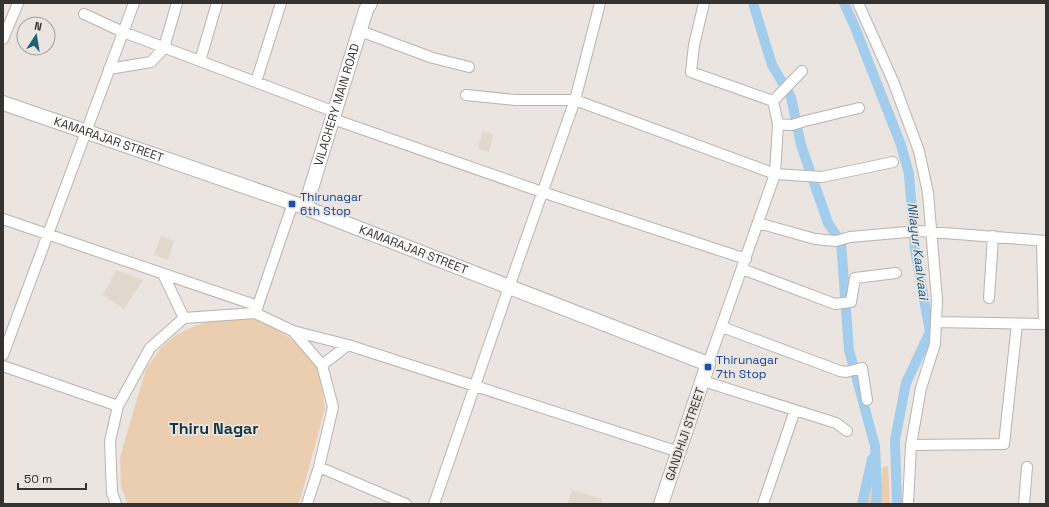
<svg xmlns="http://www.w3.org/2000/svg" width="1049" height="507" font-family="'Space Grotesk',sans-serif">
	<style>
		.built { fill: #e1d8ce }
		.green { fill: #ebcdb0 }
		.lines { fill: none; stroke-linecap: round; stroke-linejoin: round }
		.canal { stroke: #a2cdec; stroke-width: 10 }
		.street-casing { stroke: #b8b3af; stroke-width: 12 }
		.secondary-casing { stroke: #b8b3af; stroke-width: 16 }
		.street { stroke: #fff; stroke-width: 10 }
		.secondary { stroke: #fff; stroke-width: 14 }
		.transit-dot { fill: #1a4fb4; stroke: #eae5e1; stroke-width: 1.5 }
		.labels { text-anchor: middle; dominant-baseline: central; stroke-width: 3.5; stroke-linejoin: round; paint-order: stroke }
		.street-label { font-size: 12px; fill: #353331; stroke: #eae5e1 }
		.transit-label { font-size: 12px; fill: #164399; stroke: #eae5e1; text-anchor: start }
		.water-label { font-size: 13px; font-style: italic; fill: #125780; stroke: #eae5e1 }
		.district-label { font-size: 16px; font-weight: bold; fill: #16373e; stroke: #eae5e1 }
	</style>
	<rect width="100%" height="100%" fill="#eae5e1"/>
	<!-- built -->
	<path class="built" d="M482 132 493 134 489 152 478 149Z
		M161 236 174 241 168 260 154 255Z
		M116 270 143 280 124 309 103 295Z
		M572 490 602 499 601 504H567Z"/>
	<!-- green -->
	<path class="green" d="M244 318 267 322 278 330 301 346 319 370 325 409 300 500 297 504H128L121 487 120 457 146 369 161 348 176 335 196 325 221 319Z
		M888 466 890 504H880L882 468Z
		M873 476 875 484 872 504H866L869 480Z"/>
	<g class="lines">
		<!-- canal -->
		<path class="canal" d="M753 3 772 65 791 97 801 145 828 223 841 242 849 350 875 446 877 495 876 504
			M844 3 854 25 901 145 909 174 915 250 930 332 906 383 895 440 897 504
			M862 504 872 459"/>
		<defs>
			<path id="street" d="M600 3 575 100 775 174 708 364
				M704 3 694 45 691 72 773 101 778 124 775 174 822 177 893 162
				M858 3 893 81 919 151 928 193 937 300 935 344 921 388 911 445 908 504
				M84 14 123 32 335 112
				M360 31 433 58 469 67
				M3 39 18 3
				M200 61 217 3
				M109 69 151 62 164 48 177 3
				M256 82 281 3
				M773 101 802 71
				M333 119 542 192 746 259
				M778 124 792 125 805 121 859 108
				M3 219 258 306
				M758 223 815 239 836 241 850 237 919 231 1046 241
				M742 269 835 304 851 302 855 278 896 273
				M163 274 184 318
				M989 298 993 236
				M256 311 293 203
				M936 322 1044 324 1042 241
				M722 327 840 371 846 372 862 368 867 400
				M293 331 348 345
				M3 355 134 3
				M322 365 348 345 679 452
				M3 366 118 406
				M703 381 836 423 847 431
				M911 445 1004 444 1017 324
				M319 467 406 504
				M116 504 112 493 110 441 118 406 150 348 184 318 255 313 293 331 322 365 333 407 319 467 307 504
				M434 504 509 287 575 100H516L466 95
				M763 504 795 410
				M1024 504 1027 467"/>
			<g id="secondary">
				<path id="s1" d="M3 103 293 203 708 364 661 504"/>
				<path id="s2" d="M305 208 366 10 370 3"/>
			</g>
		</defs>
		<!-- street casing -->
		<use href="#street" class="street-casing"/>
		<!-- secondary casing -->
		<use href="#secondary" class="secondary-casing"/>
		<!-- street -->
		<use href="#street" class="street"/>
		<!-- secondary -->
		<use href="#secondary" class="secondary"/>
	</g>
	<!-- markers -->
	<g class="transit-dot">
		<rect x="288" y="200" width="8" height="8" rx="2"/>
		<rect x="704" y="363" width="8" height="8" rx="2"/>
	</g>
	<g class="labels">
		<!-- street labels -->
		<g class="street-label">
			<text stroke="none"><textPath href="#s2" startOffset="108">VILACHERY MAIN ROAD</textPath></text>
			<text stroke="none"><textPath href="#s1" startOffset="112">KAMARAJAR STREET</textPath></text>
			<text stroke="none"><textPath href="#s1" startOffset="436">KAMARAJAR STREET</textPath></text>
			<text transform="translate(685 434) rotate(-71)">GANDHIJI STREET</text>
		</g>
		<!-- transit labels -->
		<g class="transit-label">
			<text x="300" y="197">Thirunagar<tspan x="300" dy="14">6th Stop</tspan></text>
			<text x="716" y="360">Thirunagar<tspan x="716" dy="14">7th Stop</tspan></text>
		</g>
		<!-- water labels -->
		<g class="water-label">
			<text transform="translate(918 251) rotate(83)">Nilayur Kaalvaai</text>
		</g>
		<!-- district labels -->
		<g class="district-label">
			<text x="214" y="428">Thiru Nagar</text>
		</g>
	</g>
	<!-- border -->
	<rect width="1049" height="507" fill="none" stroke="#353331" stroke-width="8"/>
	<!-- north arrow -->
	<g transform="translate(36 36) rotate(12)"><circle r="19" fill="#eae5e1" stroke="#a29e9b"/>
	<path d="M0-3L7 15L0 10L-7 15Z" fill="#1a6371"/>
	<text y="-6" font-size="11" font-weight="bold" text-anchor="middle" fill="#353331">N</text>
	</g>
	<!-- scale -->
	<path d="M18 483v6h68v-6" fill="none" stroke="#353331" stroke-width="2"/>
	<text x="24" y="483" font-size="12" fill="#353331" stroke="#eae5e1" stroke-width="3" paint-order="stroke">50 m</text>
</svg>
